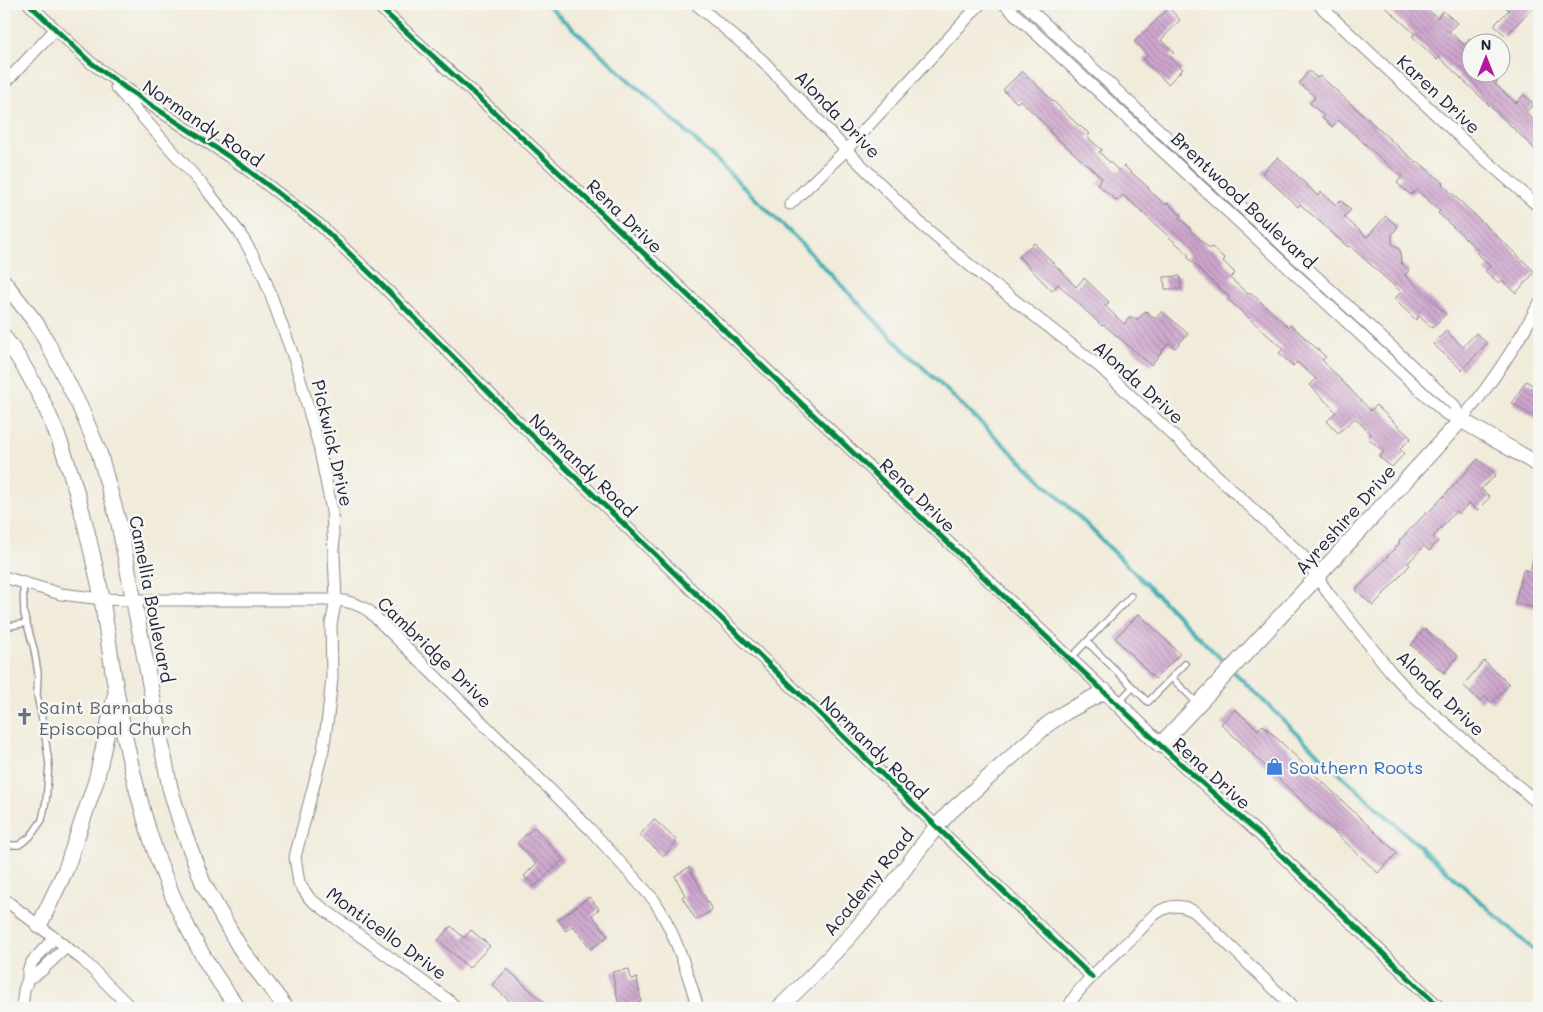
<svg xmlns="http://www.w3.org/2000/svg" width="1543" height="1012" font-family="Mali,sans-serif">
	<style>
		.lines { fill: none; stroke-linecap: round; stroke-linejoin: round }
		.stream { stroke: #3cadb4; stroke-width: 4 }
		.building { fill: url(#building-back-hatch) }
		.lane-casing { stroke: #8a868a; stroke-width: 8 }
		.street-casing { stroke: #8a868a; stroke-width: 13 }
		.secondary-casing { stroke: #8a868a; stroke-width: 17 }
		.lane { stroke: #fff; stroke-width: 5.5 }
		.street { stroke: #fff; stroke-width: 11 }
		.secondary { stroke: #fff; stroke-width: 15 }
		.cycleway-casing { stroke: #f6f6f2; stroke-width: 8 }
		.cycleway { stroke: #00873e; stroke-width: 5 }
		.labels { text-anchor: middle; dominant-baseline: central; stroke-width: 5; stroke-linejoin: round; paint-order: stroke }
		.street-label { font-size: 18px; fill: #22223b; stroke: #f6f6f2 }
		.worship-label { font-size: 18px; fill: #5b616d; stroke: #f6f6f2; text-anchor: start }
		.shop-label { font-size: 18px; fill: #366cbe; stroke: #f6f6f2; text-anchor: start }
	</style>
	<defs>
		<pattern id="building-back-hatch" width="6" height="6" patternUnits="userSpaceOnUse" patternTransform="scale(1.25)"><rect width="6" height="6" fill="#cea6cd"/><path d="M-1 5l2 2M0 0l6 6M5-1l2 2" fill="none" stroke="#a787a8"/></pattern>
	</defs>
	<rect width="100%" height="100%" fill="#f6f6f2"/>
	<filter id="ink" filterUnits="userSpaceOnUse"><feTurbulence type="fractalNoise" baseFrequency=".02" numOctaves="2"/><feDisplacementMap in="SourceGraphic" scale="10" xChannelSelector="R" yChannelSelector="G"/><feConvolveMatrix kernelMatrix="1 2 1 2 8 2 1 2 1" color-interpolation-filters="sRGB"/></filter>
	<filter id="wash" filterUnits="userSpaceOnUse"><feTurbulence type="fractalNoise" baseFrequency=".0096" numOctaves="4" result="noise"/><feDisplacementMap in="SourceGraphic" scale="20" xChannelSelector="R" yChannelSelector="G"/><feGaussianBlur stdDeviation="1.12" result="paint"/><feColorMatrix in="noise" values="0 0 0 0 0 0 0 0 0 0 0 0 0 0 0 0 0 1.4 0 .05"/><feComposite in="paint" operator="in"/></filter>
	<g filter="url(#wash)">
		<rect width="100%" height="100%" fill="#f1ebda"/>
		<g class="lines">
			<!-- stream -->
			<path class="stream" d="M546 4 693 138 796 238 890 336 1069 507 1228 666
				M1233 671 1317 753 1539 955"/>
		</g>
		<g id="blocks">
			<!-- building -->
			<path class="building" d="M1382 4H1422L1437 18 1443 11 1457 23 1449 31 1464 45 1470 38V72H1487L1497 82 1495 84 1516 103 1524 95 1534 104 1526 112 1539 125V153L1439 57 1437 60 1412 36 1415 34Z
				M1502 4H1536L1506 36 1494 25 1509 10Z
				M1169 8 1180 20 1161 40 1174 52 1170 56 1183 69 1168 84 1143 60 1148 56 1134 42Z
				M1022 71 1076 123 1090 134 1087 137 1102 150 1099 152 1119 171 1124 166 1149 188 1148 189 1165 205 1168 203 1181 215 1179 218 1191 229 1190 230 1210 249 1212 247 1225 259 1223 261 1235 273 1230 278 1248 294 1250 292 1288 327 1291 325 1326 357 1322 360 1371 411 1376 405 1411 438 1400 449 1404 454 1392 467 1379 457 1384 452 1368 438 1371 434 1355 418 1338 433 1327 421 1336 412 1310 385 1316 379 1297 362 1293 366 1279 353 1283 349 1228 299 1229 297 1187 257 1189 255 1123 195 1117 201 1097 184 1102 178 1049 131 1050 129 1020 100 1017 103 1003 90Z
				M1309 71 1317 78 1320 76 1402 150 1417 163 1419 162 1443 183 1442 184 1535 272 1516 293 1502 280 1499 283 1485 271 1490 266 1477 253 1479 251 1438 213 1440 211 1416 190 1411 195 1397 183 1402 177 1338 120 1332 127 1322 118 1324 116 1310 103 1315 97 1299 83Z
				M1278 157 1318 196 1321 192 1336 205 1340 200 1351 210 1344 217 1367 237 1386 216 1398 227 1392 234V244L1400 250 1401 263 1409 270 1405 275 1446 314 1432 328 1419 316 1416 320 1394 299 1401 292 1350 246 1348 247 1300 204 1298 207 1262 173Z
				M1034 243 1076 287 1084 278 1109 302 1105 306 1124 324 1129 318 1138 319 1146 311 1155 319 1162 311 1188 334 1175 348 1169 343 1151 365 1104 325 1102 326 1058 284 1052 291 1019 257Z
				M1180 276 1181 289H1165L1164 277Z
				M1446 331 1463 347 1476 333 1487 343 1462 370 1433 344Z
				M1526 381 1539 389V420L1512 403Z
				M1478 459 1496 475 1481 489 1490 497 1477 510 1469 503 1459 514 1456 511 1433 537 1438 541 1429 551 1424 546 1408 563 1410 565 1373 606 1356 590 1400 543 1398 542 1428 511 1429 512Z
				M1535 549 1539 550V590L1535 608 1515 603 1523 570 1530 571Z
				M1139 614 1180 654 1155 679 1115 638Z
				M1425 629 1458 656 1444 673 1411 645Z
				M1484 661 1509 684 1492 703 1486 696 1480 701 1463 685Z
				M1235 709 1258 730 1263 725 1397 853 1378 873 1221 724Z
				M654 819 677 841 664 856 640 835Z
				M534 827 564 859 534 887 524 876 536 864 517 843Z
				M689 867 712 910 696 920 682 897 685 895 675 876Z
				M589 897 599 909 592 915 608 936 591 949 573 926 566 931 558 920Z
				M451 926 464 938 471 930 490 946 469 968 438 940Z
				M507 969 550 1008H517L492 985Z
				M629 969 631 979 637 978 641 1001 619 1006 612 972Z"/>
		</g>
	</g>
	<g filter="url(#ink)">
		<use href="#blocks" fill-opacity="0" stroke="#8a868a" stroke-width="1"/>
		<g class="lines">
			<defs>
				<path id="lane" d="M4 627 27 623
					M1087 642 1148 702 1185 664
					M1070 659 1131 596
					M1172 678 1197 703
					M1119 702 1133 687
					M4 845H19L30 837 42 820 46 801 49 764 44 729 37 695 38 673 34 649 24 614 23 583"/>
				<path id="street" d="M29 4 90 62 127 89 240 164 320 225 376 279 509 413 1092 977
					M376 4 529 144 1105 691
					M696 4 763 61 846 150 922 225 985 278 1009 296 1100 367 1303 556 1328 593 1391 672 1414 697 1539 804
					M1004 4 1446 414 1461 420
					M1024 4 1454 405 1461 420
					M1318 4 1462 139 1539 207
					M4 84 55 30
					M116 87 206 189 239 232 251 252 263 274 294 358 319 446 332 511 336 600 331 624 332 678 328 716 323 750 295 857 299 883 310 899 448 1000 457 1008
					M790 204 846 150 980 4
					M1461 420C1491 385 1517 344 1539 304
					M4 577 61 594 102 599 134 600H336C349 601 358 604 369 611L590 829 654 900C675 932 687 971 698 1008
					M1160 745 1260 835 1440 1008
					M4 899 83 960 131 1008
					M28 979 41 971 66 947
					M22 1008 24 990 28 979V971L32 962 55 937
					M1069 1008C1071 992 1119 951 1132 938 1139 931 1146 923 1154 915 1167 905 1180 903 1195 912L1294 1008"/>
				<path id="secondary" d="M4 282 36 323 47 342 80 407 99 452 119 524 170 788 181 824 203 883 240 948 286 1008
					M4 337C51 400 75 477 92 553 95 568 100 584 102 600 107 630 111 660 116 690 123 733 133 777 145 819 159 868 180 917 206 961 216 977 227 993 238 1008
					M39 926 66 869 96 781 115 696
					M779 1008 810 978 849 937 881 900 936 827 950 812 1048 724 1066 712 1105 691 1160 745 1317 577 1461 420 1539 465"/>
			</defs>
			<!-- lane casing -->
			<use href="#lane" class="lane-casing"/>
			<!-- street casing -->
			<use href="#street" class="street-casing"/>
			<!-- secondary casing -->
			<use href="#secondary" class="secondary-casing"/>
			<!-- lane -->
			<use href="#lane" class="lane"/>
			<!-- street -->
			<use href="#street" class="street"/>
			<!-- secondary -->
			<use href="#secondary" class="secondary"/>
			<defs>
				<path id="cycleway" d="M29 4 90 62 127 89 240 164 320 225 376 279 509 413 1092 977
					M376 4 529 144 1160 745 1260 835 1440 1008"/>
			</defs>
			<!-- cycleway casing -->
			<use href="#cycleway" class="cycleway-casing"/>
			<!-- cycleway -->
			<use href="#cycleway" class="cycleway"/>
		</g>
	</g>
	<!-- icons -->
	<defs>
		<symbol id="church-bare" viewBox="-9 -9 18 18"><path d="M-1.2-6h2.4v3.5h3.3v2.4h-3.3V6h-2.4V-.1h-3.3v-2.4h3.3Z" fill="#6b7280" stroke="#f6f6f2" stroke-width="2.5" paint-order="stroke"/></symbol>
		<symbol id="shop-bare" viewBox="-9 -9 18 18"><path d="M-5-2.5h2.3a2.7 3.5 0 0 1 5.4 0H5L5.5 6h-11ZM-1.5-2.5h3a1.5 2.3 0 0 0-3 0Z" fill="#3f7fe0" stroke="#f6f6f2" stroke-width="2.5" paint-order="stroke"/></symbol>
	</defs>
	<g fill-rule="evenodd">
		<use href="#church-bare" x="12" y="704" width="25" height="25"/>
		<use href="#shop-bare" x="1262" y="754" width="25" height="25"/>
	</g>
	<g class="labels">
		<!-- street labels -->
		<g class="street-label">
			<text transform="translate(1439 94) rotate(43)">Karen Drive</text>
			<text transform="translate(838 114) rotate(46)">Alonda Drive</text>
			<text transform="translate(203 123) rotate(34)">Normandy Road</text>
			<text transform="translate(1244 200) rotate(43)">Brentwood Boulevard</text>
			<text transform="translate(625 216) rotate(44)">Rena Drive</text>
			<text transform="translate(1139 382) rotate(42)">Alonda Drive</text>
			<text transform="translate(333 443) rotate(77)">Pickwick Drive</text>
			<text transform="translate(583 465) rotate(44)">Normandy Road</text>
			<text transform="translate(918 495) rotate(44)">Rena Drive</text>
			<text transform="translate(1345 519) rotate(-48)">Ayreshire Drive</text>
			<text transform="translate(152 599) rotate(79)">Camellia Boulevard</text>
			<text transform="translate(435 652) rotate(44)">Cambridge Drive</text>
			<text transform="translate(1441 693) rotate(44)">Alonda Drive</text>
			<text transform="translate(874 747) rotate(44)">Normandy Road</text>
			<text transform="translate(1212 773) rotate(42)">Rena Drive</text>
			<text transform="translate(868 882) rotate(-51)">Academy Road</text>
			<text transform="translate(387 933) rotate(36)">Monticello Drive</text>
		</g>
		<!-- worship labels -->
		<g class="worship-label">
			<text x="39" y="707">Saint Barnabas<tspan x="39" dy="21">Episcopal Church</tspan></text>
		</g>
		<!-- shop labels -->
		<g class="shop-label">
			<text x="1289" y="767">Southern Roots</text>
		</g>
	</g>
	<!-- margin -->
	<rect width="1543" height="1012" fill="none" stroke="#f6f6f2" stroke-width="20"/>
	<!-- north arrow -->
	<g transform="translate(1486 58)"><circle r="24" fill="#f6f6f2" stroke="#a1a1a9"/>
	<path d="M0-4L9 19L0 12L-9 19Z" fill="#b5179e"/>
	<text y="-8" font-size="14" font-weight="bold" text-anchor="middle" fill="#22223b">N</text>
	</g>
</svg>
